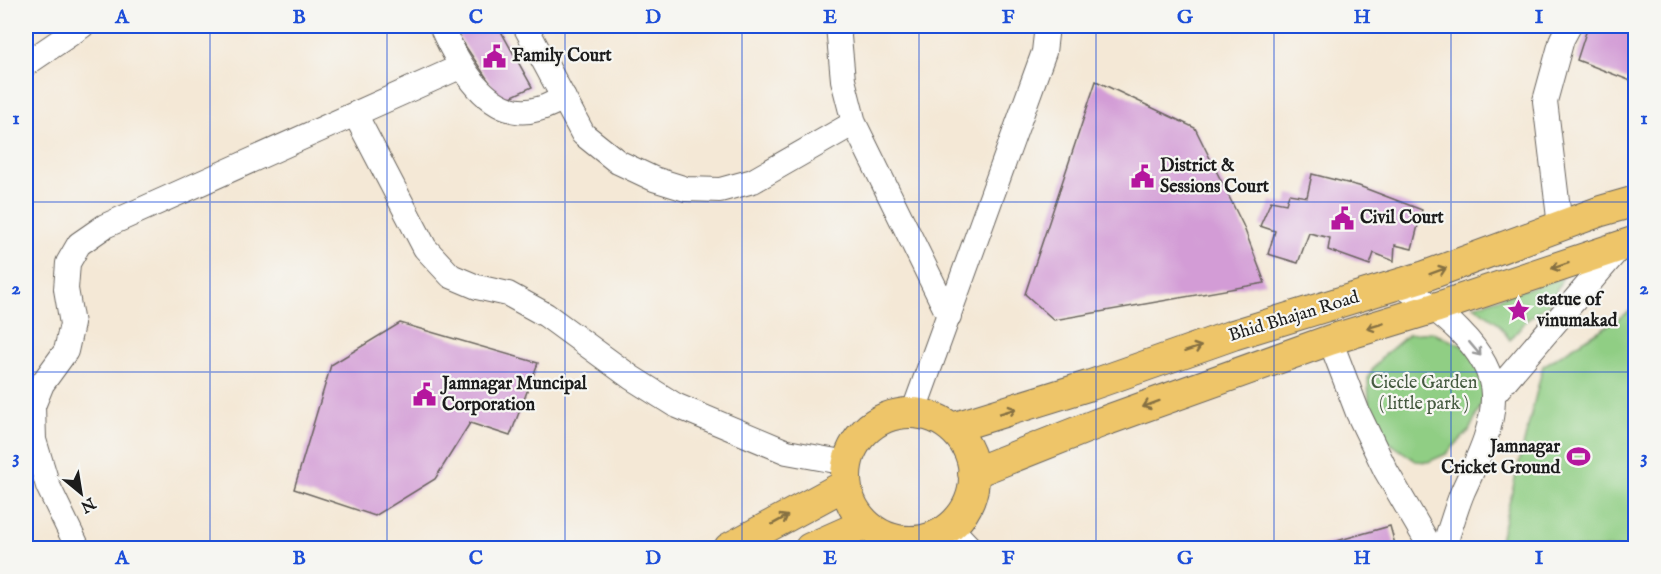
<svg xmlns="http://www.w3.org/2000/svg" width="1661" height="574" font-family="'IM FELL English',serif">
	<style>
		.green { fill: #90ce84; stroke: #567550; stroke-width: 1.5 }
		.building { fill: #d39cd6 }
		.lines { fill: none; stroke-linecap: round; stroke-linejoin: round }
		.minor-casing { stroke: #68635d; stroke-width: 26 }
		.major-casing { stroke: #68635d; stroke-width: 32 }
		.minor { stroke: #fff; stroke-width: 24 }
		.major { stroke: #eec569; stroke-width: 30 }
		.oneway { stroke: #857042 }
		.oneway2 { stroke: #999 }
		.grid { fill: none; stroke: #1d4ed8; stroke-width: 1.5; stroke-opacity: 0.55 }
		.labels { text-anchor: middle; dominant-baseline: central; stroke-width: 4.5; stroke-linejoin: round; paint-order: stroke }
		.poi-label { font-size: 18px; font-weight: bold; fill: #1c1c1c; stroke: #f6f6f2; text-anchor: start }
		.street-label { font-size: 18px; fill: #1c1c1c; stroke: #f6f6f2 }
		.park-label { font-size: 18px; fill: #455a40; stroke: #f6f6f2 }
		.neatline { fill: none; stroke: #1d4ed8; stroke-width: 2 }
		.grid-label { font-size: 20px; text-anchor: middle; font-weight: bold; fill: #1d4ed8 }
	</style>
	<rect width="100%" height="100%" fill="#f6f6f2"/>
	<filter id="ink" filterUnits="userSpaceOnUse"><feTurbulence type="fractalNoise" baseFrequency=".0167" numOctaves="2"/><feDisplacementMap in="SourceGraphic" scale="12" xChannelSelector="R" yChannelSelector="G"/><feConvolveMatrix kernelMatrix="1 2 1 2 8 2 1 2 1" color-interpolation-filters="sRGB"/></filter>
	<filter id="wash" filterUnits="userSpaceOnUse"><feTurbulence type="fractalNoise" baseFrequency=".008" numOctaves="4" result="noise"/><feDisplacementMap in="SourceGraphic" scale="24" xChannelSelector="R" yChannelSelector="G"/><feGaussianBlur stdDeviation="1.35" result="paint"/><feColorMatrix in="noise" values="0 0 0 0 0 0 0 0 0 0 0 0 0 0 0 0 0 1.4 0 .05"/><feComposite in="paint" operator="in"/></filter>
	<g filter="url(#wash)">
		<rect width="100%" height="100%" fill="#f4e8d6"/>
		<!-- green -->
		<path class="green" d="M1563 277 1550 303 1526 321 1510 340 1497 322 1474 306Z
			M1635 308V548H1498L1543 366Z
			M1431 332 1459 344 1475 355 1487 392 1469 431 1446 454 1428 462 1416 461 1387 441 1373 421 1369 404 1368 376 1381 358 1409 334Z"/>
		<g id="blocks">
			<!-- building -->
			<path class="building" d="M452 26H498L532 87 502 101Z
				M1588 26H1636V83L1577 60Z
				M1096 81 1195 128 1243 225 1265 283 1054 320 1025 294Z
				M1312 174 1359 186 1422 210 1412 249 1395 245 1394 261 1374 253 1370 265 1328 250 1330 238 1309 233 1298 263 1268 254 1275 231 1260 226 1271 201 1286 204 1289 194 1307 197Z
				M400 323 538 363 510 436 470 423 435 479 375 516 294 489 331 365Z
				M1390 526 1396 548H1312Z"/>
		</g>
	</g>
	<g filter="url(#ink)">
		<use href="#blocks" fill-opacity="0" stroke="#68635d" stroke-width="1.5"/>
		<g class="lines">
			<defs>
				<path id="minor" d="M441 26C457 62 489 124 538 109 547 107 555 102 564 98
					M525 26 583 134 618 162 654 179 686 189 720 190 753 181 854 123
					M838 26 843 80 854 123 949 316
					M26 64 82 26
					M355 114 425 248 451 276 477 287 508 294 546 315 632 378 675 405 787 452 847 463
					M1560 226 1545 101 1562 39 1569 26
					M1400 284C1435 308 1492 348 1493 395 1494 428 1476 462 1463 491 1457 505 1453 520 1448 534L1446 548
					M1330 340 1358 413 1386 471 1431 548
					M1493 395 1621 246
					M913 413 1044 52 1047 26
					M950 527 970 548
					M78 548 48 486 34 440 33 406 42 384 66 351 72 324 66 289 68 263 79 244 105 226 462 66"/>
				<path id="major" d="M846 477a64 64 0 1 1 128 0a64 64 0 1 1-128 0Z
					M952 428 1091 385 1233 335 1425 276 1601 211 1636 201
					M973 473 1099 423 1330 340 1435 308 1636 241
					M729 548 845 485
					M810 548 864 524"/>
			</defs>
			<!-- minor casing -->
			<use href="#minor" class="minor-casing"/>
			<!-- major casing -->
			<use href="#major" class="major-casing"/>
			<!-- minor -->
			<use href="#minor" class="minor"/>
			<!-- major -->
			<use href="#major" class="major"/>
		</g>
		<!-- one-way arrows -->
		<defs><path id="oneway-shaft" d="M-6 0H5M1.5-3L5.5 0L1.5 3" fill="none" stroke-width="1.6" stroke-linecap="round" stroke-linejoin="round" transform="scale(1.5)"/></defs>
		<g class="oneway">
			<use href="#oneway-shaft" transform="translate(1560 266) rotate(161)"/>
			<use href="#oneway-shaft" transform="translate(1438 271) rotate(-20)"/>
			<use href="#oneway-shaft" transform="translate(1375 326) rotate(163)"/>
			<use href="#oneway-shaft" transform="translate(1193 349) rotate(-19)"/>
			<use href="#oneway-shaft" transform="translate(1151 404) rotate(160)"/>
			<use href="#oneway-shaft" transform="translate(1008 411) rotate(-17)"/>
			<use href="#oneway-shaft" transform="translate(780 520) rotate(-29)"/>
		</g>
		<use class="oneway2" href="#oneway-shaft" transform="translate(1475 349) rotate(50)"/>
	</g>
	<!-- grid -->
	<path class="grid" d="M210 26V548M387 26V548M565 26V548M742 26V548M919 26V548M1096 26V548M1274 26V548M1451 26V548M26 202H1636M26 372H1636"/>
	<!-- icons -->
	<defs>
		<symbol id="civic-bare" viewBox="-9 -9 18 18"><path d="M-.6-6.5H3V-4.5H.6V-3L4-1V1h2V6H-6V1h2V-1L-.6-3ZM-1.2 2.5V6h2.4V2.5Z" fill="#b5179e" stroke="#f6f6f2" stroke-width="2.5" paint-order="stroke"/></symbol>
		<symbol id="sight-bare" viewBox="-9 -9 18 18"><path d="M0-6L1.8-2.2L6-1.7L2.9 1.2L3.7 5.4L0 3.3L-3.7 5.4L-2.9 1.2L-6-1.7L-1.8-2.2Z" fill="#b5179e" stroke="#f6f6f2" stroke-width="2.5" paint-order="stroke"/></symbol>
		<symbol id="stadium-bare" viewBox="-9 -9 18 18"><path d="M0-5a6.5 5 0 1 0 0 10a6.5 5 0 1 0 0-10ZM-3.5-1.8h7v3.6h-7Z" fill="#b5179e" stroke="#f6f6f2" stroke-width="2.5" paint-order="stroke"/></symbol>
	</defs>
	<g fill-rule="evenodd">
		<use href="#civic-bare" x="478" y="40" width="33" height="33"/>
		<use href="#civic-bare" x="1126" y="160" width="33" height="33"/>
		<use href="#civic-bare" x="1326" y="202" width="33" height="33"/>
		<use href="#sight-bare" x="1502" y="294" width="33" height="33"/>
		<use href="#civic-bare" x="408" y="378" width="33" height="33"/>
		<use href="#stadium-bare" x="1562" y="440" width="33" height="33"/>
	</g>
	<g class="labels">
		<!-- poi labels -->
		<g class="poi-label">
			<text x="512" y="56">Family Court</text>
			<text x="1160" y="166">District &amp;<tspan x="1160" dy="21">Sessions Court</tspan></text>
			<text x="1360" y="218">Civil Court</text>
			<text x="1537" y="300">statue of<tspan x="1537" dy="21">vinumakad</tspan></text>
			<text x="442" y="384">Jamnagar Muncipal<tspan x="442" dy="21">Corporation</tspan></text>
			<text x="1560" y="447" text-anchor="end">Jamnagar<tspan x="1560" dy="21">Cricket Ground</tspan></text>
		</g>
		<!-- street labels -->
		<g class="street-label">
			<text transform="translate(1294 317) rotate(-17)">Bhid Bhajan Road</text>
		</g>
		<!-- park labels -->
		<g class="park-label">
			<text x="1424" y="383">Ciecle Garden<tspan x="1424" dy="21">( little park )</tspan></text>
		</g>
	</g>
	<!-- margin -->
	<rect width="1661" height="574" fill="none" stroke="#f6f6f2" stroke-width="66"/>
	<!-- north arrow -->
	<g transform="translate(81 493) rotate(150)" stroke="#f6f6f2" stroke-width="4.5" paint-order="stroke">
	<path d="M0-4.5L10 22L0 15L-10 22Z" fill="#1c1c1c"/>
	<text y="-9" font-size="16" font-weight="bold" text-anchor="middle" fill="#1c1c1c">N</text>
	</g>
	<rect x="33" y="33" width="1595" height="508" class="neatline"/>
	<g class="grid-label">
		<text x="122" y="23">A</text>
		<text x="299" y="23">B</text>
		<text x="476" y="23">C</text>
		<text x="653" y="23">D</text>
		<text x="830" y="23">E</text>
		<text x="1008" y="23">F</text>
		<text x="1185" y="23">G</text>
		<text x="1362" y="23">H</text>
		<text x="1539" y="23">I</text>
		<text x="16" y="124">1</text>
		<text x="1644" y="124">1</text>
		<text x="16" y="294">2</text>
		<text x="1644" y="294">2</text>
		<text x="16" y="463">3</text>
		<text x="1644" y="463">3</text>
		<text x="122" y="564">A</text>
		<text x="299" y="564">B</text>
		<text x="476" y="564">C</text>
		<text x="653" y="564">D</text>
		<text x="830" y="564">E</text>
		<text x="1008" y="564">F</text>
		<text x="1185" y="564">G</text>
		<text x="1362" y="564">H</text>
		<text x="1539" y="564">I</text>
	</g>
</svg>
